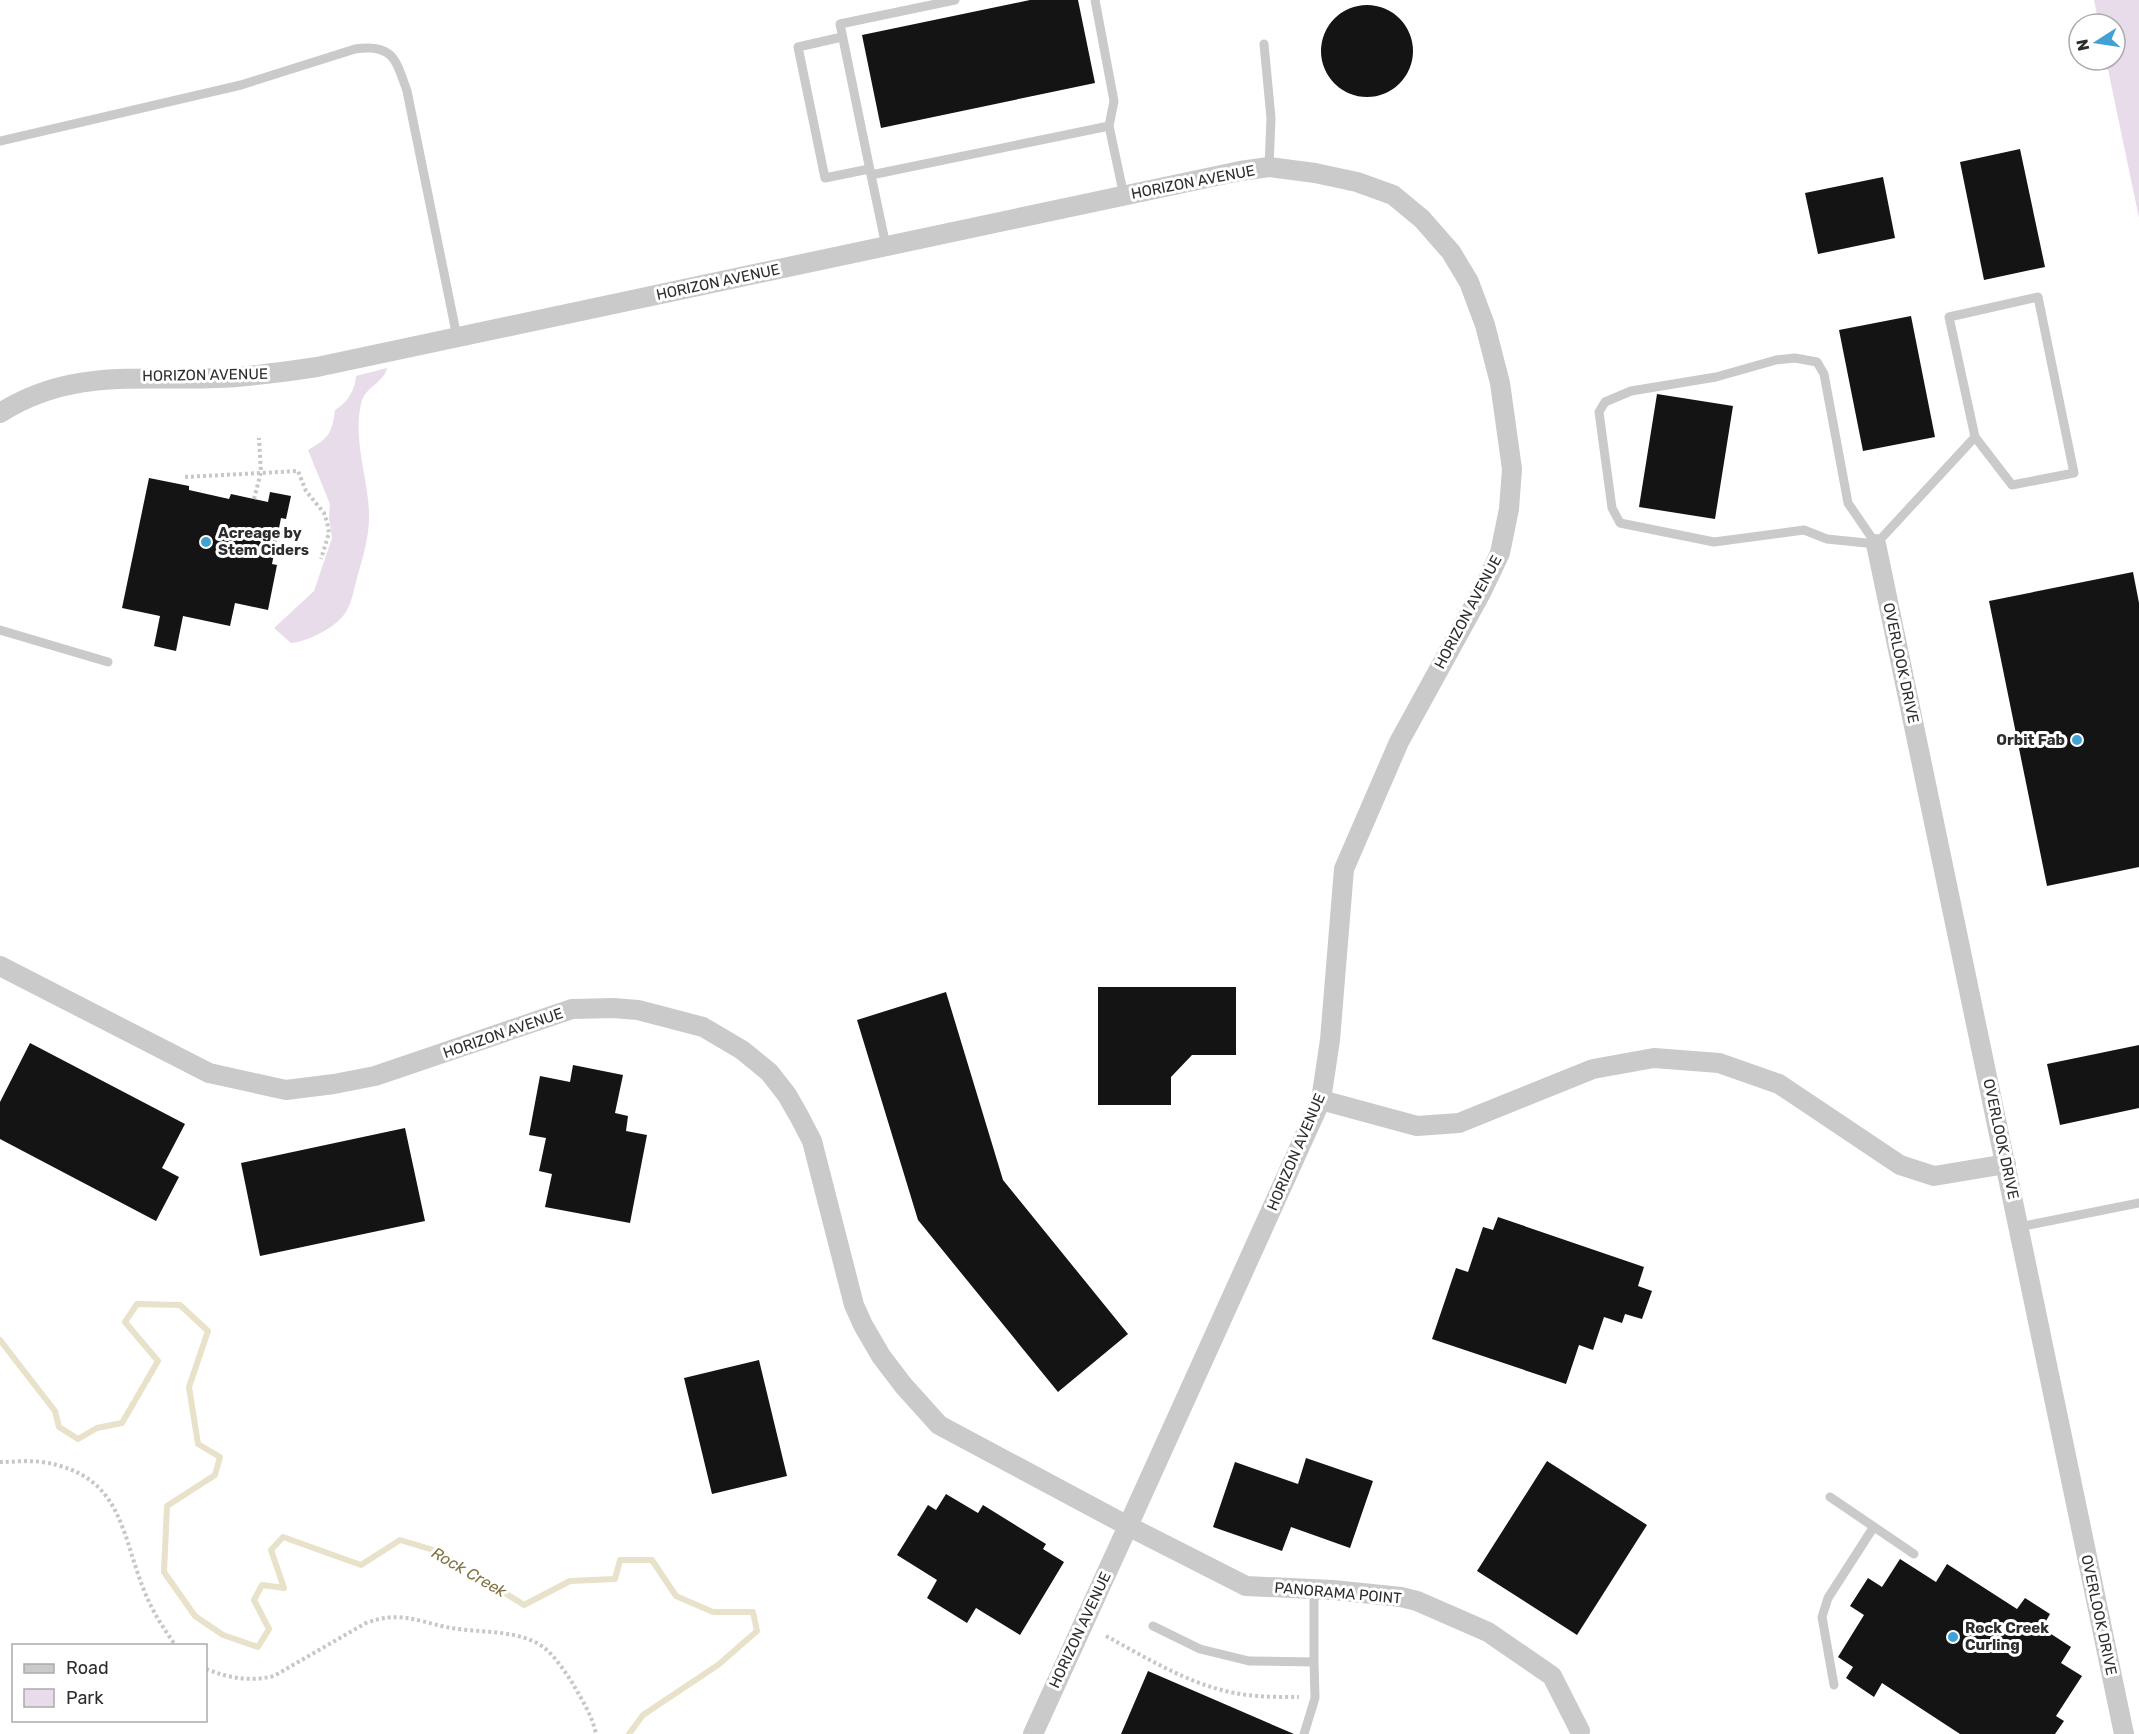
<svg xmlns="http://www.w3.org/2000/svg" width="2139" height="1734" font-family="Rubik,sans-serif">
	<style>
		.green { fill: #e8dcea }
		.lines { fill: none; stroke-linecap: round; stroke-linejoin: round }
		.stream { stroke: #e8e2ca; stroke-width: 6 }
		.building { fill: #141414 }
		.path { stroke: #c7c7c7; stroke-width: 4; stroke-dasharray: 3 3; stroke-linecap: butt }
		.service { stroke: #cacaca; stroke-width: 9 }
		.minor { stroke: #cacaca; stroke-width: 20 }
		.poi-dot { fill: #40a2d3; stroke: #fff; stroke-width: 2 }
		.labels { text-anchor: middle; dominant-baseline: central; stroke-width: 6; stroke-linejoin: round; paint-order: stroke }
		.street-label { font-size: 15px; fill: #2d2d2d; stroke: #fff }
		.poi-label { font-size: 15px; font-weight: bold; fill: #2d2d2d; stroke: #fff; text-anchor: start }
		.water-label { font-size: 16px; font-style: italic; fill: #817441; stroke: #fff }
	</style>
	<rect width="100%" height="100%" fill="#fff"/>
	<!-- green -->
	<path class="green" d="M2094 0H2139V218L2106 60H2115V24H2099Z
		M387 368C384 383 364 387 361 404 353 439 367 475 369 510 370 534 364 554 357 578 354 589 352 602 346 612 337 627 307 642 291 643L274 628 314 591 332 538 329 518 330 504 308 450C329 438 332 433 335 410 348 402 355 390 356 376Z"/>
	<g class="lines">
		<!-- stream -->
		<path class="stream" d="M0 1340 55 1411 59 1427 78 1439 97 1428 122 1423 158 1361 125 1322 137 1304 180 1305 208 1331 189 1387 198 1444 220 1457 215 1475 167 1506 164 1572 195 1616 223 1635 258 1647 269 1629 254 1600 262 1585 284 1588 271 1550 283 1537 361 1565 400 1540 440 1552 524 1605 570 1581 615 1579 620 1560H652L676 1596 713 1612H753L757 1631 718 1665 643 1715 629 1734"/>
	</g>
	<!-- building -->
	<path class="building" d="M1030 0H1078L1095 83 881 128 862 35Z
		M1321 51a46 46 0 1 1 92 0a46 46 0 1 1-92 0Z
		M2020 149 2045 267 1984 280 1960 162Z
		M1883 177 1895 238 1818 254 1805 193Z
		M1911 316 1935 437 1863 451 1839 330Z
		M1657 394 1733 406 1715 519 1639 507Z
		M149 478 189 486V490L229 499 231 494 268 502 270 492 291 496 286 519 281 518 272 564 277 565 268 610 235 603 230 626 183 616 176 651 154 646 160 616 122 608Z
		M2133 572 2139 603V867L2047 886 1989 601Z
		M1098 987H1236V1055H1192L1171 1077V1105H1098Z
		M946 992 1003 1180 1128 1334 1058 1392 918 1220 857 1020Z
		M30 1043 185 1124 162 1168 179 1177 156 1221 0 1139V1102Z
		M2139 1045V1108L2060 1125 2047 1064Z
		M573 1065 623 1075 615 1113 628 1116 626 1131 647 1135 630 1223 545 1207 552 1174 539 1171 546 1138 529 1135 540 1076 570 1082Z
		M405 1128 425 1221 260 1256 241 1163Z
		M1498 1217 1644 1267 1638 1286 1652 1291 1642 1319 1625 1314 1622 1323 1604 1317 1593 1350 1579 1345 1566 1384 1432 1339 1456 1268 1468 1272 1483 1227 1493 1230Z
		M759 1360 787 1476 712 1494 684 1378Z
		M1306 1458 1373 1481 1350 1548 1291 1527 1282 1551 1213 1527 1235 1462 1298 1484Z
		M1547 1461 1647 1525 1577 1635 1477 1571Z
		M946 1494 978 1513 983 1505 1046 1544 1043 1549 1064 1562 1020 1635 976 1608 967 1623 927 1598 937 1580 897 1555 928 1505 936 1510Z
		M1900 1559 1936 1582 1947 1564 2017 1609 2025 1598 2050 1614 2042 1628 2071 1647 2061 1663 2082 1676 2056 1716 2064 1721 2055 1734H1960L1882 1683 1874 1697 1846 1678 1853 1667 1838 1657 1864 1615 1850 1606 1868 1578 1882 1587Z
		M1148 1671 1294 1734H1121Z"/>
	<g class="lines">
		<!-- path -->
		<path class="path" d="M185 477 298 471 306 491 324 513 327 522 329 533 321 559
			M254 499 261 472 259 438
			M0 1462C13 1462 28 1460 42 1462 127 1475 120 1539 149 1602 156 1617 166 1632 176 1646
			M1106 1636C1154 1662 1201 1692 1257 1696 1270 1697 1285 1697 1299 1697
			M206 1669C229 1678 249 1682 274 1676L366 1623C399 1611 414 1620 446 1627 475 1633 510 1629 537 1643 552 1651 564 1670 573 1684 582 1700 592 1715 596 1734"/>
		<!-- service -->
		<path class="service" d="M1095 0 1114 101 1109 126
			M842 37 798 47 825 178 869 169
			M1264 44 1271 118 1269 167
			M0 141 241 85 355 49C393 43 396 60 407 91L457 337
			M871 175 840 24 955 0
			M886 246 871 175 1109 126 1124 196
			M1795 358 1817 362 1824 374 1848 503 1876 544 1827 539 1804 530 1714 542 1620 523 1612 508 1599 412 1605 402 1631 391 1716 377 1776 360Z
			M1876 544 1975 437 1949 317 2038 297 2074 473 2012 485 1975 437
			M0 630 108 662
			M2019 1227 2139 1203
			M1830 1497 1914 1554
			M1153 1626 1200 1649 1249 1661 1314 1662V1590
			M1834 1685 1822 1617 1828 1598 1873 1528
			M1304 1734 1315 1698 1314 1662"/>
		<!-- minor -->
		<path class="minor" d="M0 413C71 368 139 381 217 378 251 377 284 372 317 367L1240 171 1269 167 1315 173 1357 182 1393 195 1422 219 1451 252 1469 282 1485 325 1500 383 1512 469 1509 509 1500 553 1481 593 1399 742 1344 869 1330 1040 1321 1100 1128 1526 939 1425 903 1385 881 1356 863 1325 854 1305 812 1141 799 1116 787 1095 769 1072 742 1050 703 1027 638 1010 613 1008 572 1009 375 1076 334 1084 286 1090 209 1073 0 966
			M1876 544 2124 1734
			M1321 1100 1417 1126 1459 1123 1593 1069 1654 1058 1719 1063 1779 1084 1900 1165 1934 1176 2006 1164
			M1033 1734 1128 1526 1246 1586 1333 1590 1401 1597 1417 1601 1488 1632 1552 1676 1580 1731"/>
	</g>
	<!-- markers -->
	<g class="poi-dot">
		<circle cx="206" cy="542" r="6"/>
		<circle cx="2077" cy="740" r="6"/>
		<circle cx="1953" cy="1637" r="6"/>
	</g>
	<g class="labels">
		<!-- street labels -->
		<g class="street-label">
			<text transform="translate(1193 182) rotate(-11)">HORIZON AVENUE</text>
			<text transform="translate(718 282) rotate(-12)">HORIZON AVENUE</text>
			<text transform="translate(205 375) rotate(-1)">HORIZON AVENUE</text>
			<text transform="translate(1468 612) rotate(-62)">HORIZON AVENUE</text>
			<text transform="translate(1901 663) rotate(78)">OVERLOOK DRIVE</text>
			<text transform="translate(503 1033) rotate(-19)">HORIZON AVENUE</text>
			<text transform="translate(2001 1139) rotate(78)">OVERLOOK DRIVE</text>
			<text transform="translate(1296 1152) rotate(-67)">HORIZON AVENUE</text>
			<text transform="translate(1338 1593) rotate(5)">PANORAMA POINT</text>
			<text transform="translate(2099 1615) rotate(78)">OVERLOOK DRIVE</text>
			<text transform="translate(1080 1630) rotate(-65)">HORIZON AVENUE</text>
		</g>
		<!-- poi labels -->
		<g class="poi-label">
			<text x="218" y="533">Acreage by<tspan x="218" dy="17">Stem Ciders</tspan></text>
			<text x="2065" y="740" text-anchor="end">Orbit Fab</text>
			<text x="1965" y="1628">Rock Creek<tspan x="1965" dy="17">Curling</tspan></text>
		</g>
		<!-- water labels -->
		<g class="water-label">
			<text transform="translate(469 1572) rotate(30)">Rock Creek</text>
		</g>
	</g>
	<!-- legend -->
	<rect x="12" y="1644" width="195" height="78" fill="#ffffff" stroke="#ababab" stroke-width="1.5"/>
	<rect x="24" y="1664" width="30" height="9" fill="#cacaca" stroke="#ababab" stroke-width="1.5"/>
	<text x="66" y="1674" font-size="18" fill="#2d2d2d">Road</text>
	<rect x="24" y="1689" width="30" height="18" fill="#e8dcea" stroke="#ababab" stroke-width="1.5"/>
	<text x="66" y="1704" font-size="18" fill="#2d2d2d">Park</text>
	<!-- north arrow -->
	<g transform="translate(2097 42) rotate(258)"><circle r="28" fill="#ffffff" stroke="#ababab" stroke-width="1.5"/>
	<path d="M0-4.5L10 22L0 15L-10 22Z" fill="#40a2d3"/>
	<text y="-9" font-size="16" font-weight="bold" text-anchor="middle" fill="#2d2d2d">N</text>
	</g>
</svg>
